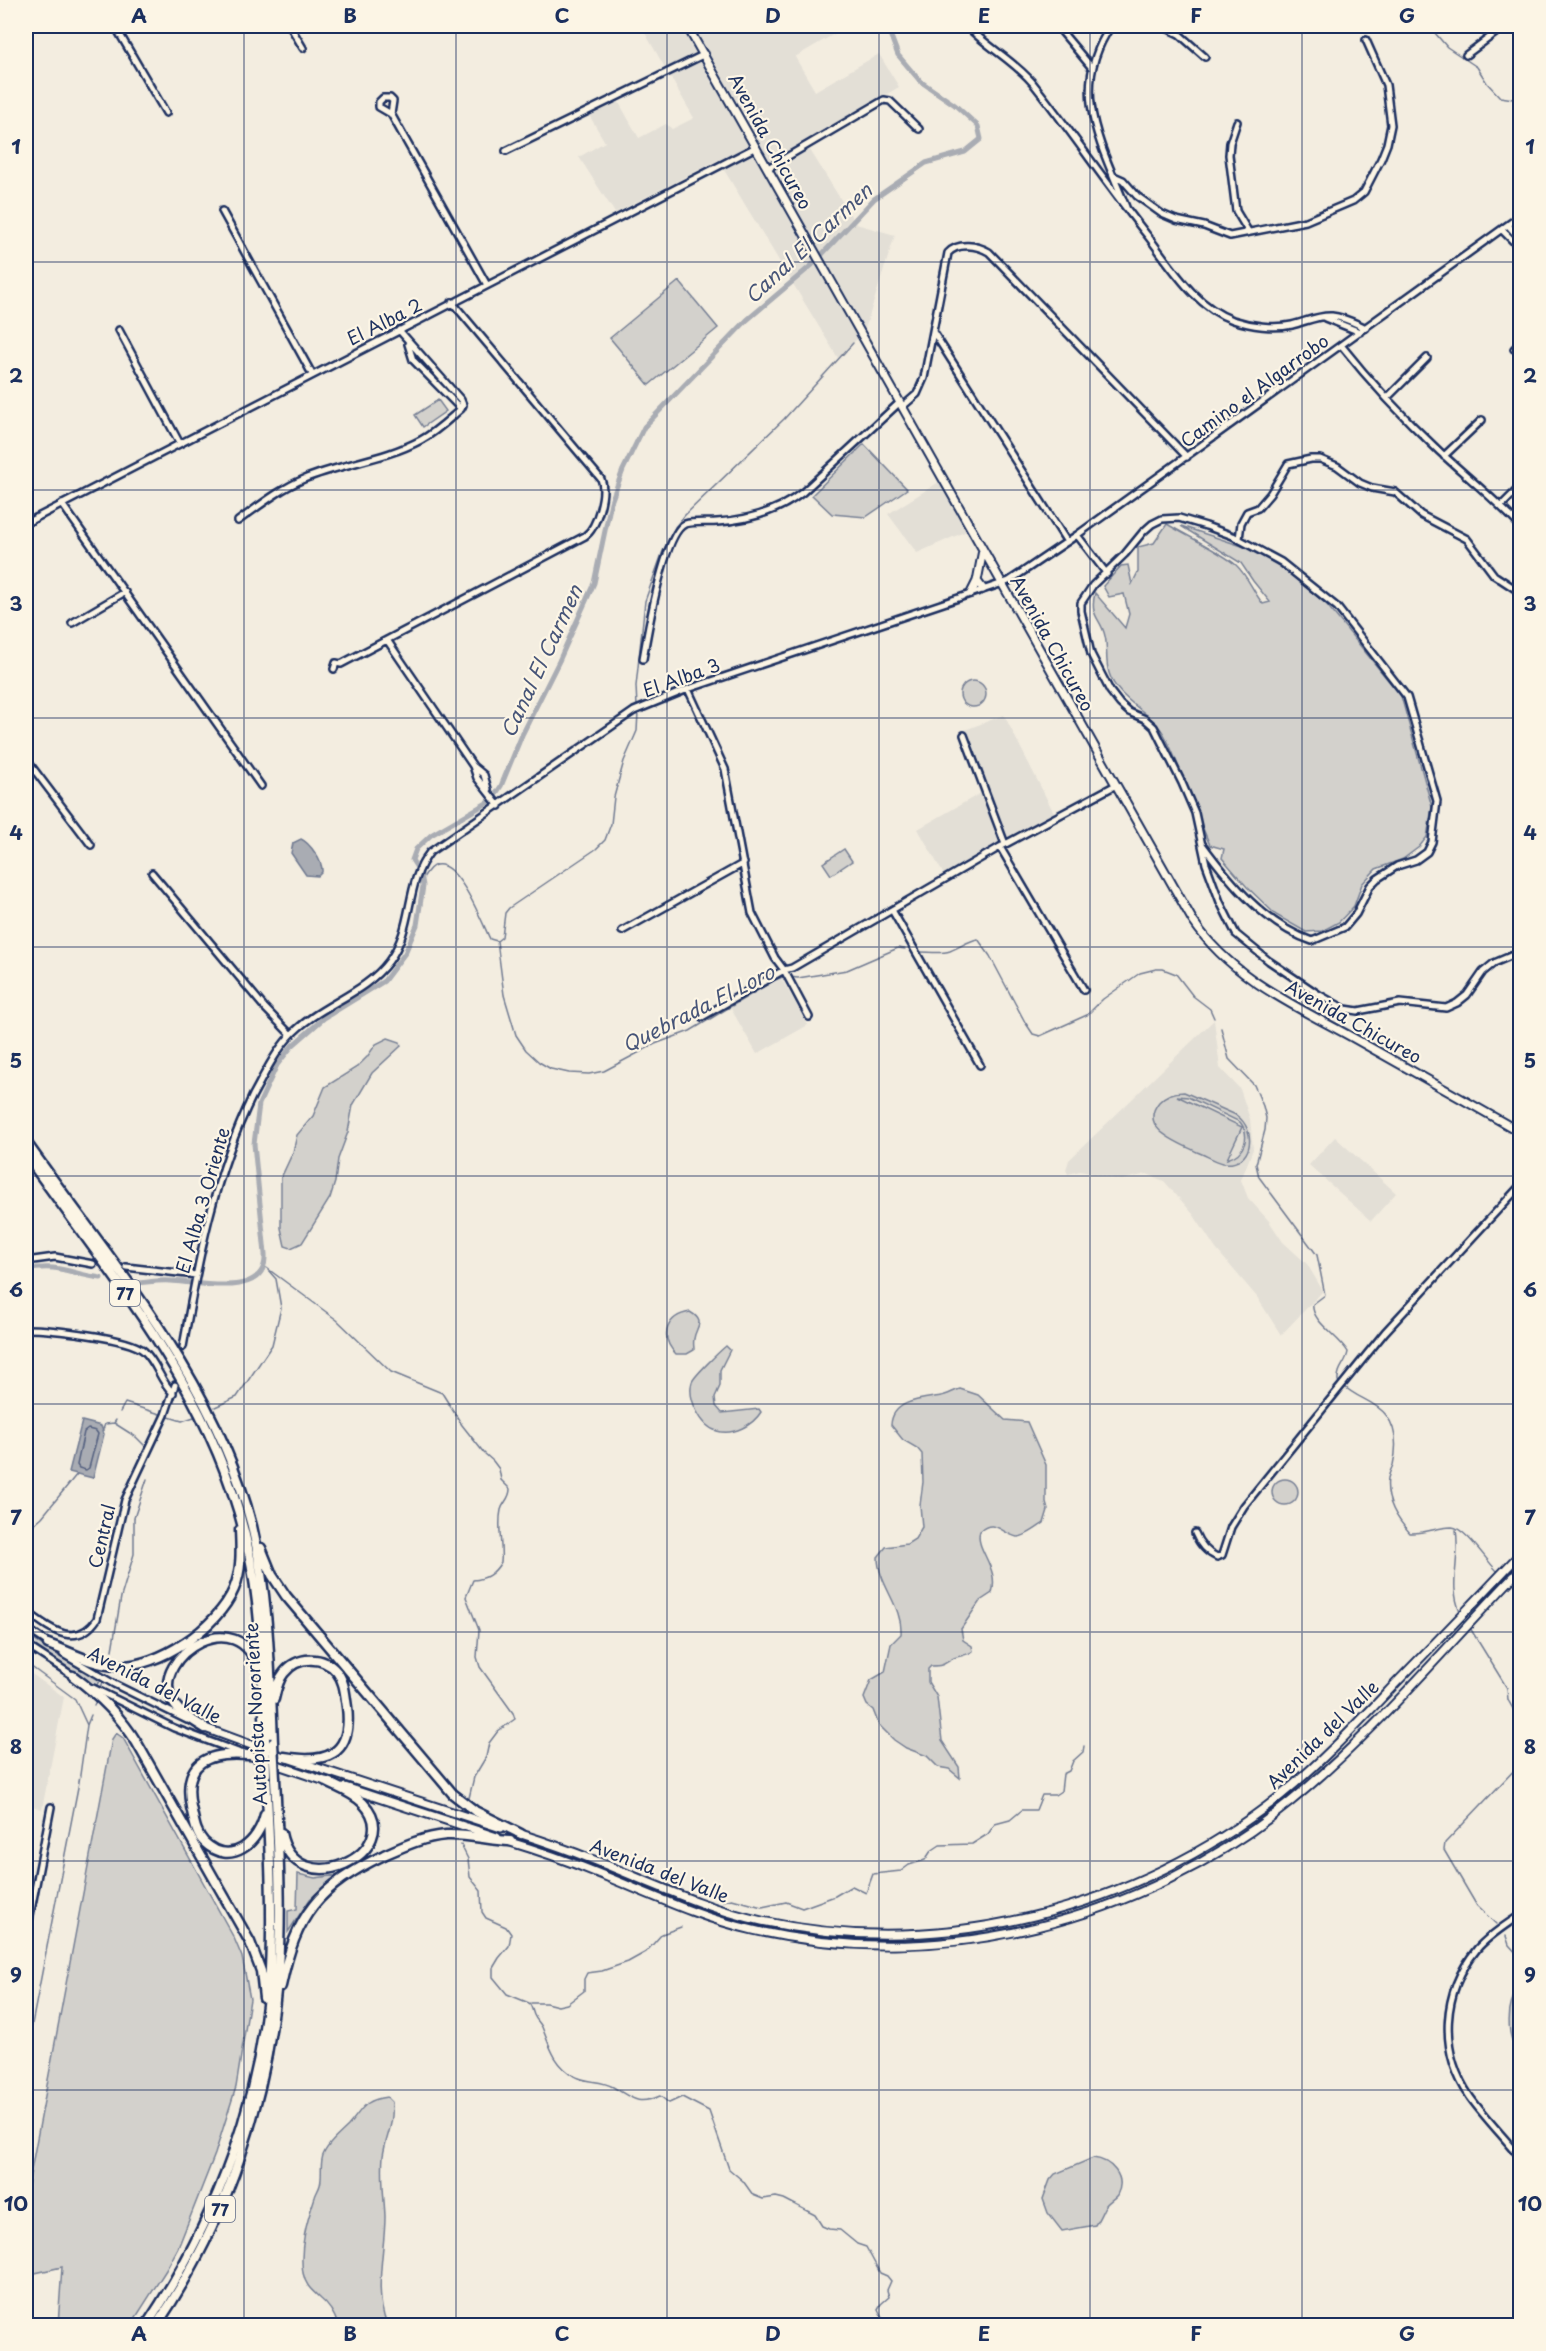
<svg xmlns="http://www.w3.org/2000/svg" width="1546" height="2351" font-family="'Playpen Sans',sans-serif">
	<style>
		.built { fill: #e3dfd6 }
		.green { fill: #d3d1cc; stroke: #778095; stroke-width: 1.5; fill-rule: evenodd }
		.water { fill: #a9acb3; stroke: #707a91; stroke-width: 1.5 }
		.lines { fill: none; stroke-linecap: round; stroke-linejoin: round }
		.shore { stroke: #546180; stroke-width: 1.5 }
		.stream { stroke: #707a91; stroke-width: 1.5 }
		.canal { stroke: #a9acb3; stroke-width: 5 }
		.minor-tunnel { stroke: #c8c7c6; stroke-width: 5; stroke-dasharray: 5 2.5; stroke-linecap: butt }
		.minor-casing { stroke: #1b2f5e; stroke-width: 10 }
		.major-casing { stroke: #1b2f5e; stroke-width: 11 }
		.highway-casing { stroke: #1b2f5e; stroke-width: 13 }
		.minor { stroke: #fcf5e5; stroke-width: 5 }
		.major { stroke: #fcf5e5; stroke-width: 7 }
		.highway { stroke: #fcf5e5; stroke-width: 8 }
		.highway-bridge-casing { stroke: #1b2f5e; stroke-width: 13; stroke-linecap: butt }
		.highway-bridge { stroke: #fcf5e5; stroke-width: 8 }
		.grid { fill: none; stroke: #1b2f5e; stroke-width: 1.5; stroke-opacity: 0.55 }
		.labels { text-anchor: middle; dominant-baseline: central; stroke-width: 4.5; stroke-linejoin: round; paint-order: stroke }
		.shield { fill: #fcf5e5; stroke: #5e6a86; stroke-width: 1.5 }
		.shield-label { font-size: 16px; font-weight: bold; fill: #1b2f5e }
		.street-label { font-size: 18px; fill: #1b2f5e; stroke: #fcf5e5 }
		.water-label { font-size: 20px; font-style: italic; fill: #465478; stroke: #fcf5e5 }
		.neatline { fill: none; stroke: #1b2f5e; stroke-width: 2 }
		.grid-label { font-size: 20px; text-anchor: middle; font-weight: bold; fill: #1b2f5e }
	</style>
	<rect width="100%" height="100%" fill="#f3ede0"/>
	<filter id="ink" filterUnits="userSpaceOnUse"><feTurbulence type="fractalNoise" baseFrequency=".0167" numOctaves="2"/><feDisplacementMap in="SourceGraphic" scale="12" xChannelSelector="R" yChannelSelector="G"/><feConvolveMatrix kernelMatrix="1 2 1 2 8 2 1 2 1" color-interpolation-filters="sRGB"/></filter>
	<g filter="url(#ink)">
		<!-- built -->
		<path class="built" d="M641 26H848L795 57 815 91 879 54 899 87 805 142 856 224 895 235 864 332 838 358 718 160 615 213 579 157 605 142 589 115 618 101 639 138 666 124 672 129 694 118Z
			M939 482 969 530 917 553 888 514Z
			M1004 715 1054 813 1006 839 965 730Z
			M981 793 999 843 944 875 918 829Z
			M781 978 808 1025 757 1054 730 1007Z
			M1214 1020 1220 1068 1240 1089 1250 1119 1253 1149 1241 1180 1248 1198 1269 1221 1283 1242 1307 1264 1323 1291 1281 1335 1257 1297 1216 1249 1193 1214 1164 1181 1147 1174 1121 1180 1080 1171 1068 1174 1066 1170 1069 1160Z
			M1335 1137 1396 1193 1371 1221 1309 1165Z
			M26 1670 64 1697 42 1809 26 1804Z"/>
		<!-- green -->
		<path class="green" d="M679 281 718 328 649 385 610 338Z
			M438 400 446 411 423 427 415 415Z
			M864 444 907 489 866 517 832 514 812 495Z
			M1167 524C1185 535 1221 552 1236 565 1248 576 1253 592 1263 604L1270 602 1253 581 1241 563 1181 526 1251 549 1287 571 1327 605 1401 696 1432 807 1427 837 1419 847 1403 859 1376 869 1362 884 1354 906 1339 922 1322 931 1306 932 1276 915 1247 887 1222 858 1224 849 1210 845C1194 810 1183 772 1166 738 1153 711 1118 702 1109 673 1105 661 1108 648 1105 636 1101 618 1089 617 1095 593L1125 628 1129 614 1124 594 1109 597 1103 586 1121 566 1128 565 1132 584 1138 572V547L1154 543Z
			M960 694a13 13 0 1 1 26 0a13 13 0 1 1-26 0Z
			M844 849 852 861 831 875 823 863Z
			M388 1038 400 1042 401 1046 372 1073 353 1105 348 1132 338 1159 335 1182 330 1198 302 1243 291 1248 285 1246 281 1228V1178L293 1152 297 1135 313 1116 325 1087 357 1067 367 1057 376 1044Z
			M1184 1092 1236 1115C1258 1130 1253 1167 1223 1163 1215 1161 1205 1155 1197 1152 1180 1143 1137 1129 1159 1102 1165 1095 1174 1092 1184 1092ZM1177 1096 1188 1097 1240 1122C1251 1136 1245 1154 1227 1159L1242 1127Z
			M690 1312C707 1322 695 1327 694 1339 693 1343 694 1346 694 1350L687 1354H676C659 1337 666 1316 690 1312Z
			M726 1346 730 1350 720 1370V1386L715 1397 716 1406 722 1413 759 1409 761 1412C753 1425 733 1436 717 1431 701 1427 687 1398 692 1382 694 1376 720 1351 726 1346Z
			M960 1389 978 1395 1005 1420 1027 1422 1046 1465V1503L1048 1510 1044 1523C1038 1527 1024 1538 1017 1537 1002 1534 995 1518 980 1531 974 1549 1000 1567 992 1593L980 1601 961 1629 963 1640 972 1646 973 1651C967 1656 960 1655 954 1658 943 1664 945 1666 931 1666L928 1669V1682L937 1697 942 1741 959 1767 960 1778 949 1769 938 1767 927 1756 906 1748 894 1740 879 1725 873 1710 867 1705 864 1698 871 1680 885 1672 891 1644 901 1634C903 1606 878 1585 878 1557L886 1547 907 1544 915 1539 922 1527 920 1505 923 1482 922 1454 917 1448 903 1440 891 1425C892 1400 922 1399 941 1396 948 1395 953 1391 960 1389Z
			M1272 1492a13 13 0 1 1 26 0a13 13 0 1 1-26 0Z
			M26 1635 99 1681 96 1687 26 1643Z
			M116 1733 123 1738 234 1938 242 1957 250 1999 236 2087 215 2154 178 2248 166 2270 131 2325H58L62 2267 26 2275V2197L112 1739Z
			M298 1874 315 1878 338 1875 310 1899 288 1932V1911L297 1909Z
			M1520 1985V2056C1505 2036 1506 2005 1520 1985Z
			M387 2097 392 2102C394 2126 386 2135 383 2156 381 2176 384 2196 385 2216 385 2253 373 2290 387 2325H338C335 2316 330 2306 321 2299 312 2290 306 2287 303 2273 299 2248 307 2221 315 2197 316 2193 319 2189 320 2185 323 2175 319 2162 324 2153 330 2141 339 2135 348 2126 362 2110 363 2100 387 2097Z
			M1093 2158C1111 2160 1127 2177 1117 2195 1113 2200 1107 2202 1104 2208 1101 2214 1099 2219 1095 2225L1062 2231 1048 2213 1043 2199 1050 2180 1055 2174Z"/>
		<!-- water -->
		<path class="water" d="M301 839C310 843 323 862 322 872L318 876 306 875 291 853 293 843Z
			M82 1421 101 1426 104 1434 93 1478 69 1472Z"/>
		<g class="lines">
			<!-- shore -->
			<path class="shore" d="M88 1429 96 1431 98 1434 89 1468 86 1470 79 1468 77 1465 84 1432Z"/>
			<!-- stream -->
			<path class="stream" d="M1429 26 1447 47 1477 67 1487 83 1500 97 1520 100
				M637 707 636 686 645 601 663 551 675 527 685 515 784 419 853 343
				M423 878C426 873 430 866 436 865 458 860 482 922 490 939L497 941 504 995 516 1035 526 1050 539 1062 551 1069 569 1073 589 1074 604 1071 655 1044 690 1031 775 980 785 976
				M497 941 502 937 505 913 509 908 596 849 605 840 611 824 614 797 624 761 637 731 638 712
				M920 952C930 952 941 954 950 951 961 947 967 941 978 939L990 956 1025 1022 1033 1034 1040 1036 1087 1015 1103 999 1140 973 1156 969H1163L1176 974 1193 996 1210 1009 1214 1018
				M789 977 798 978 847 970 898 948 905 949
				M1221 1028 1229 1059 1254 1085 1263 1106 1266 1118 1265 1130 1256 1164 1259 1177 1317 1255 1325 1295 1313 1304C1310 1321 1340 1337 1348 1352 1346 1364 1337 1368 1338 1381L1340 1383
				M264 1266 337 1320 391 1372 442 1393 462 1425 484 1453 493 1461 499 1469 501 1480 510 1489C510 1499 503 1502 501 1510 497 1528 503 1545 501 1562 494 1574 486 1579 473 1580L466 1597 479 1630 477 1657 480 1667 513 1713 515 1719 498 1731 489 1743 486 1757 474 1777 469 1798
				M1344 1386C1356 1398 1375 1401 1386 1415 1397 1429 1397 1448 1393 1465 1391 1469 1389 1474 1388 1478 1385 1500 1396 1518 1410 1533 1425 1534 1437 1527 1452 1527 1466 1528 1488 1563 1499 1573
				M215 1407 237 1397 272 1345 281 1308 276 1279 268 1270
				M120 1412 125 1403 160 1414
				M169 1417 182 1421 194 1417
				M116 1420 114 1423 136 1437 144 1445
				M102 1432 105 1424 114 1423
				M1456 1530C1461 1558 1448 1585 1460 1611
				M26 1531 42 1517 77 1474
				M1514 1581 1520 1585
				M1470 1628 1507 1688 1508 1700 1520 1721
				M112 1650 121 1597 134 1554V1518L147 1479
				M26 1663 75 1699 87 1725
				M100 1687 102 1682
				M94 1705 96 1701
				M461 1845 468 1859 470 1877 481 1891 482 1912 486 1918 506 1927 511 1934 509 1946 499 1958 493 1968V1977L507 1994 529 2003C532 2007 532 2010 534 2015 536 2020 540 2023 542 2027 550 2047 554 2064 574 2076 586 2083 601 2080 613 2087 632 2098 637 2106 660 2096L669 2103 682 2097 709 2111 729 2169 743 2181 753 2195 763 2199 776 2197 784 2199 815 2215 822 2226 829 2229 840 2230 857 2244 866 2247 880 2273 887 2276 891 2281 887 2290 889 2297 881 2304 878 2309 883 2319 891 2326
				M723 1901 732 1899 762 1907 786 1902 802 1908 835 1896 852 1886 866 1893 873 1874 901 1871 909 1865 925 1860 931 1851 940 1845 972 1844 988 1834 995 1824 1010 1820 1022 1810H1036L1042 1795H1055L1061 1791 1063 1774 1069 1771 1073 1761 1083 1752 1084 1746
				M1496 1924 1477 1906 1444 1850 1445 1843 1520 1764
				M1506 1936 1509 1945 1520 1957
				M531 2003H546L558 2006 567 2004 584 1991V1979L587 1973 602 1971 628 1962 646 1952 662 1934 681 1927
				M26 2055 79 1782 87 1725 91 1715"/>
			<!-- canal -->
			<path class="canal" d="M26 1270C59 1263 70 1274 101 1278
				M138 1283C149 1282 160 1280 171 1281 197 1282 268 1300 265 1254L254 1144 259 1104 277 1065 292 1046 324 1018 384 981 405 953 417 925 423 886 421 874 412 860 416 849 431 835 492 800 501 786 522 735 559 661 594 583 611 502 623 470 644 427 747 320 812 265 874 199 926 163 965 152 981 139 978 126 955 105 920 81 898 55 887 26"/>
			<!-- minor-tunnel -->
			<path class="minor-tunnel" d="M175 1385 183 1347"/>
			<defs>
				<path id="minor" d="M115 26 166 113
					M290 26 303 48
					M967 26C987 47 1013 60 1032 82 1072 132 1107 185 1147 235 1172 267 1194 306 1233 320 1251 326 1274 329 1292 325 1305 322 1318 315 1332 316 1344 317 1355 323 1366 328
					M1057 26 1092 68
					M1111 26C1068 89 1101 144 1126 207
					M1162 26 1179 34 1205 57
					M1466 55 1505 26
					M391 114 393 101 390 98H383L379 102V107L391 114 487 285
					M1237 122 1230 143 1229 155 1236 211 1248 231
					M506 151 705 54
					M768 168 884 100 890 101 919 129
					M1114 176 1123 180 1137 196 1162 214 1176 220 1204 226 1230 236 1306 221 1353 201 1364 192 1381 159 1387 144 1391 125 1386 85 1366 40
					M222 211 312 374
					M1508 225 1520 239
					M1502 230 1520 248
					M1325 318 1360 332
					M119 330 179 442
					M934 333 1067 542
					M408 344 413 360 461 409
					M1341 345C1371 383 1404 418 1439 451 1466 476 1495 499 1520 526
					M1514 349 1520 343
					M1387 398 1427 358
					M902 407 917 394 924 378 948 253C958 242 977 245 989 252L1187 457
					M1444 456 1482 420
					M62 504 261 786
					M1501 506 1520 487
					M238 521C259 506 280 489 304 479 342 463 384 460 421 440 436 432 448 420 461 409L463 405 461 400 399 330
					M26 523 756 147
					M1077 535 1107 574
					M1239 539 1241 523 1247 512 1258 508 1270 494 1288 464 1311 459H1320L1337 466 1360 483 1372 488 1395 492 1421 515 1467 539 1494 575 1520 592
					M72 623 125 592
					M387 640 473 766 477 778 499 806
					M643 659C647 636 664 533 685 524 694 521 708 523 717 522 749 520 778 512 803 492L899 403
					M334 669 336 663 341 664 585 536C597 528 607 492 601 479L452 302
					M688 689 725 769 752 913 775 958 784 970 792 968 1000 847 1116 785
					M964 735 1005 844
					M26 759 91 845
					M473 766 484 775 488 789
					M1202 844C1230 882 1265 925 1312 941L1345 927 1356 914 1370 886 1377 879 1397 866 1416 860 1427 852 1432 842 1437 801 1407 697 1337 607 1281 562 1233 536 1206 526 1179 518 1162 519 1152 524 1143 532 1125 554 1093 585 1081 603V611L1091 654 1110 691 1120 704 1129 712 1145 719 1154 727 1182 783 1195 813 1206 864 1220 902 1236 934 1269 961 1318 994 1345 1009 1358 1011 1400 1003 1446 1008 1457 1003 1467 995 1483 972 1494 963 1520 952
					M1000 847 1084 990
					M152 873 265 1008 291 1035
					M892 910 980 1065
					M622 931 744 863
					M702 1017 784 970 809 1017
					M26 1261 55 1257 93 1264
					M126 1267 196 1275
					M26 1329C48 1329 128 1337 144 1351 157 1363 160 1381 173 1393
					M183 1347C198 1261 214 1174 253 1095 264 1075 274 1054 289 1037 319 1004 363 996 389 961 415 925 404 885 430 852L634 711 688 689 1009 581 1077 535 1520 216
					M1195 1533C1199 1543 1206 1552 1217 1557L1222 1555 1231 1527 1244 1506 1385 1332 1520 1186
					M26 1611C48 1627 75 1651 97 1619L125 1500 165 1415 175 1385
					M26 1628 51 1645
					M26 1645 75 1677
					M63 1654 114 1684 187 1720
					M93 1688 174 1728 238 1752
					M1520 1915C1506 1925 1489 1935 1477 1949 1442 1992 1438 2050 1470 2097 1485 2118 1504 2137 1520 2157
					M26 1936 51 1807"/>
				<path id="major" d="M687 26 1193 921C1232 979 1298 1007 1357 1040 1412 1071 1466 1101 1520 1132
					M977 581 983 589
					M971 593 977 581 983 550
					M205 1728 284 1757 501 1828
					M248 1755 331 1783
					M345 1787 497 1837
					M518 1833C543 1841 569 1850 594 1860 650 1882 703 1908 762 1921 941 1960 1137 1910 1280 1796 1322 1762 1359 1722 1396 1683 1438 1640 1480 1597 1520 1554
					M507 1841C537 1850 566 1860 595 1872 648 1893 697 1917 753 1930 940 1973 1142 1922 1290 1802 1375 1733 1445 1647 1520 1570"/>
				<path id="highway" d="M26 1142C111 1263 215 1379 252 1526 269 1597 270 1670 273 1743
					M26 1155C115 1281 214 1393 248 1548 262 1610 262 1675 265 1738
					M261 1548 272 1575 286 1596 453 1794 475 1811 521 1834
					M48 1644C71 1652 92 1665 117 1666 159 1668 218 1627 234 1589 242 1570 241 1550 240 1530
					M73 1676C99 1695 120 1715 137 1743L250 1942 261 1971 264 1998
					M274 1699C276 1690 278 1680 284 1673 297 1656 323 1655 337 1672 345 1682 345 1695 347 1707 353 1756 325 1764 284 1757
					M205 1728C193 1720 177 1713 171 1698 151 1657 239 1600 259 1671
					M248 1755C208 1752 182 1761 191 1807 194 1819 195 1833 204 1842 231 1868 259 1842 265 1814
					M281 1833C296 1907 409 1851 363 1803 353 1793 339 1788 327 1782
					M281 1986C296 1914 318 1887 384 1855 404 1846 423 1837 446 1835 468 1834 488 1840 510 1841
					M146 2326C217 2220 263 2097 270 1969 273 1904 269 1839 266 1774
					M156 2326C228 2220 269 2096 278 1968 282 1905 278 1841 275 1778"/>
			</defs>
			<!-- minor casing -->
			<use href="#minor" class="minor-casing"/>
			<!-- major casing -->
			<use href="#major" class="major-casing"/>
			<!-- highway casing -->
			<use href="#highway" class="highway-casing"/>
			<!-- minor -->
			<use href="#minor" class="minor"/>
			<!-- major -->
			<use href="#major" class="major"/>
			<!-- highway -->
			<use href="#highway" class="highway"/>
			<defs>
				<path id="highway-bridge" d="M265 1738 266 1774
					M273 1743 275 1778"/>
			</defs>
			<!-- highway-bridge casing -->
			<use href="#highway-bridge" class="highway-bridge-casing"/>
			<!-- highway-bridge -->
			<use href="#highway-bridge" class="highway-bridge"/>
		</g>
	</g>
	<!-- grid -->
	<path class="grid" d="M244 26V2326M456 26V2326M667 26V2326M879 26V2326M1090 26V2326M1302 26V2326M26 262H1520M26 490H1520M26 718H1520M26 947H1520M26 1176H1520M26 1404H1520M26 1632H1520M26 1861H1520M26 2090H1520"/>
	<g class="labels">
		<!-- shield labels -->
		<g class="shield">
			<rect x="110" y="1280" width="30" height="26" rx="4.5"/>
			<rect x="205" y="2196" width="30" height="26" rx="4.5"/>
		</g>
		<g class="shield-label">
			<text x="125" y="1293">77</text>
			<text x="220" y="2209">77</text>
		</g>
		<!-- street labels -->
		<g class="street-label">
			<text transform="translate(771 141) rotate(61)">Avenida Chicureo</text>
			<text transform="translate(384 321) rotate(-27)">El Alba 2</text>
			<text transform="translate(1254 390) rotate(-36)">Camino el Algarrobo</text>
			<text transform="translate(1053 643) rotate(61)">Avenida Chicureo</text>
			<text transform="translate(681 677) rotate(-20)">El Alba 3</text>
			<text transform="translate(1354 1021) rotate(29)">Avenida Chicureo</text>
			<text transform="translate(202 1200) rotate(-74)">El Alba 3 Oriente</text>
			<text transform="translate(101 1536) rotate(-77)">Central</text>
			<text transform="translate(155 1684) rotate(27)">Avenida del Valle</text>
			<text transform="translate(255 1714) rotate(-93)">Autopista Nororiente</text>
			<text transform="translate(1322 1734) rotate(-44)">Avenida del Valle</text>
			<text transform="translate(660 1870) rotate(21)">Avenida del Valle</text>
		</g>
		<!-- water labels -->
		<g class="water-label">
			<text transform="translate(808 243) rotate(-43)">Canal El Carmen</text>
			<text transform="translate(541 661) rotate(-65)">Canal El Carmen</text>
			<text transform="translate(698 1008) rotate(-27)">Quebrada El Loro</text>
		</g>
	</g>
	<!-- margin -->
	<rect width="1546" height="2351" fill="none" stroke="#fcf5e5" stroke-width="66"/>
	<rect x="33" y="33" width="1480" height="2285" class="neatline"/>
	<g class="grid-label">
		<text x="139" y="23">A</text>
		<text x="350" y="23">B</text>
		<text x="562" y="23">C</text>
		<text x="773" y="23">D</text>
		<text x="984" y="23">E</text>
		<text x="1196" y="23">F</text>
		<text x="1407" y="23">G</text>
		<text x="16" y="154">1</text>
		<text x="1530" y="154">1</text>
		<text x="16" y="383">2</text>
		<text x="1530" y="383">2</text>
		<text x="16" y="611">3</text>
		<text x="1530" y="611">3</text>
		<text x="16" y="840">4</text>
		<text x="1530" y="840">4</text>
		<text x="16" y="1068">5</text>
		<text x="1530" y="1068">5</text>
		<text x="16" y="1297">6</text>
		<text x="1530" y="1297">6</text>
		<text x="16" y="1525">7</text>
		<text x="1530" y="1525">7</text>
		<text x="16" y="1754">8</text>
		<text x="1530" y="1754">8</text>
		<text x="16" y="1982">9</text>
		<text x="1530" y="1982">9</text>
		<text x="16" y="2211">10</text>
		<text x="1530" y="2211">10</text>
		<text x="139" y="2341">A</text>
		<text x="350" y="2341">B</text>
		<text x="562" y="2341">C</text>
		<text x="773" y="2341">D</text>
		<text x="984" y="2341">E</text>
		<text x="1196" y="2341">F</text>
		<text x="1407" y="2341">G</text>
	</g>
</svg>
